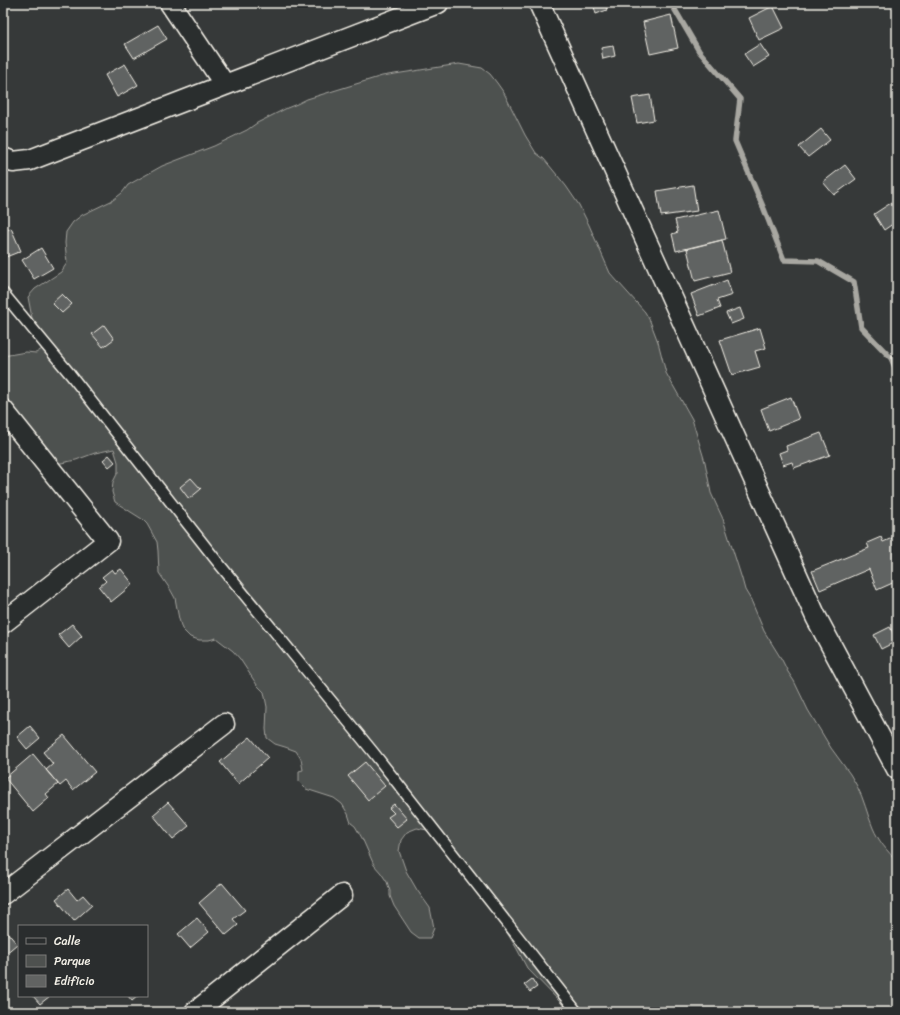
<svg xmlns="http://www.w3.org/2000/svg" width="900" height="1015" font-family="Sriracha,sans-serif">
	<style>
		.green { fill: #4e514f; stroke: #a1a19c }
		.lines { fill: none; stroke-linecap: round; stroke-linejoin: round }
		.stream { stroke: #a8a7a1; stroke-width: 5.5 }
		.building { fill: #616362; stroke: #f4f1e8 }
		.lane-casing { stroke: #f4f1e8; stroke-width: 13 }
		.street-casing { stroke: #f4f1e8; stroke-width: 23 }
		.lane { stroke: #2a2d2e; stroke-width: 10 }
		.street { stroke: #2a2d2e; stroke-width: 20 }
	</style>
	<rect width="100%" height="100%" fill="#363939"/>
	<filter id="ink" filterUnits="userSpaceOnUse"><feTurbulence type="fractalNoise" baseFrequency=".025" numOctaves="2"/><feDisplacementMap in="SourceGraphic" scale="8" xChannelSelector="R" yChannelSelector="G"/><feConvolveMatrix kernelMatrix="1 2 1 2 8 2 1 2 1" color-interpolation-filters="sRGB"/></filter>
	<g filter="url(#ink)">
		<!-- green -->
		<path class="green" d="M459 64 482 68 490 74 497 83 504 93 525 135 536 153 544 159 566 186 579 205 589 225 610 273 645 312 650 321 658 342 666 373 692 419 705 462 711 493 723 519 742 579 745 590 751 600 764 631 782 660 788 672 794 681 808 710 831 748 850 774 857 786C864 799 867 814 873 828 878 840 887 851 897 861V1012H567L562 1004 527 968 517 949 498 918 484 902 472 886 446 840 427 830 417 828 407 832 401 840 399 851 406 871 417 890 430 908 434 928 430 938H419L411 932 394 906 390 896V891L387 882 381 873 374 865 362 838 355 826 351 823 348 814 342 804 334 798 306 789 299 782V771L303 770 301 759 296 751 285 747 275 744 267 738 266 729 267 707 264 692 257 685 240 659 233 651 216 638 209 640H199L190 637 182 629 179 619 175 598 170 589 159 573 158 551 157 542 147 524 142 519 115 502 112 492 113 482 118 472V462L114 449 95 453 76 460 56 464 3 410V356L26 352 36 353 45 347 35 328 32 318 28 297 35 289 61 272 67 263 65 243 66 232 73 222 82 215 113 200 122 193 128 185 162 166 214 146 247 130 257 123 287 108 297 104 307 99 382 76Z"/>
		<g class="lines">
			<!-- stream -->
			<path class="stream" d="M671 3 699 51 740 99 735 141 764 209 784 260 818 261 854 282 861 327 891 358 897 372"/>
		</g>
		<!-- building -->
		<path class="building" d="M593 3H605L607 10 596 14Z
			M773 6 784 28 759 40 749 18Z
			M671 15 678 48 650 54 643 22Z
			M158 25 167 39 134 58 125 44Z
			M760 44 769 57 753 67 744 54Z
			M613 46 615 56 603 59 601 48Z
			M125 64 138 85 117 97 105 75Z
			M650 95 654 120 637 123 632 98Z
			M821 129 830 140 808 157 799 147Z
			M845 165 856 179 834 195 823 182Z
			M693 185 697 211 661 216 657 191Z
			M897 199V221L884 230 874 214Z
			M719 210 726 239 676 251 672 234 678 232 675 220Z
			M11 228 21 251 6 257 3 250V232Z
			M722 240 730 272 695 281 687 249Z
			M41 248 53 268 34 279 22 260Z
			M727 280 732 295 717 300 720 308 699 316 691 294Z
			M62 294 72 304 62 313 52 303Z
			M740 308 744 319 731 324 726 313Z
			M104 325 114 339 103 347 92 334Z
			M760 328 766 348 755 351 760 367 732 375 720 340Z
			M791 397 799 419 769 431 761 409Z
			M821 433 830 455 794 468 792 462 783 465 779 453 787 450 786 446Z
			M109 455 115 462 109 467 103 460Z
			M191 478 201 489 189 499 180 487Z
			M897 536V581L877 590 869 569 820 590 812 571 869 548 867 543 881 537 883 542Z
			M112 569 115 573 121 569 133 584 111 602 99 587 106 581 102 577Z
			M72 624 82 636 69 648 58 635Z
			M890 627 897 641 881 649 874 635Z
			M30 726 40 738 27 749 17 737Z
			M64 735 95 772 73 790 66 781 60 786 46 770 53 764 43 752Z
			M250 737 268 758 238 784 220 762Z
			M33 754 58 784 46 794 49 798 33 812 5 778Z
			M365 762 385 786 368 800 348 776Z
			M168 802 189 826 173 839 153 815Z
			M394 804 407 819 397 827 388 817 394 813 389 808Z
			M222 883 245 910 233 919 238 925 226 935 199 903Z
			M68 889 77 900 83 895 92 905 74 921 56 899Z
			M197 918 209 932 190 948 178 934Z
			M6 931 17 944 4 955 3 954V933Z
			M532 979 537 987 530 992 524 985Z
			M33 996H50L40 1004Z
			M128 996H138L132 1001Z"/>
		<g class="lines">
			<defs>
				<path id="lane" d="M3 293 70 374 216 560 373 752 577 1012"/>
				<path id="street" d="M170 3 225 85
					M539 3 816 617 897 769
					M3 158 13 162 30 160 438 3
					M3 410 108 541 3 623
					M3 894 224 724
					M195 1012 342 895"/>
			</defs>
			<!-- lane casing -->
			<use href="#lane" class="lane-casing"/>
			<!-- street casing -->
			<use href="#street" class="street-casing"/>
			<!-- lane -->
			<use href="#lane" class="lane"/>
			<!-- street -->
			<use href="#street" class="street"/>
		</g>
	</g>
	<!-- margin -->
	<rect width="900" height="1015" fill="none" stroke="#2a2d2e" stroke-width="16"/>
	<rect x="8" y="8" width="884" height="999" fill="none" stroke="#f4f1e8" stroke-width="1.5" filter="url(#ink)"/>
	<!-- legend -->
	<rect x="18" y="925" width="130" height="72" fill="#2a2d2e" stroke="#7b7b78"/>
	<rect x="26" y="938" width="20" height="6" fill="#2a2d2e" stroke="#7b7b78"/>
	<text x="54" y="945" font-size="12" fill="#f4f1e8">Calle</text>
	<rect x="26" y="955" width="20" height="12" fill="#4e514f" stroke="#7b7b78"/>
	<text x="54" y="965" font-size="12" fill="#f4f1e8">Parque</text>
	<rect x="26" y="975" width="20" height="12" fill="#616362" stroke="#7b7b78"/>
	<text x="54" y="985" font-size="12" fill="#f4f1e8">Edificio</text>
</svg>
